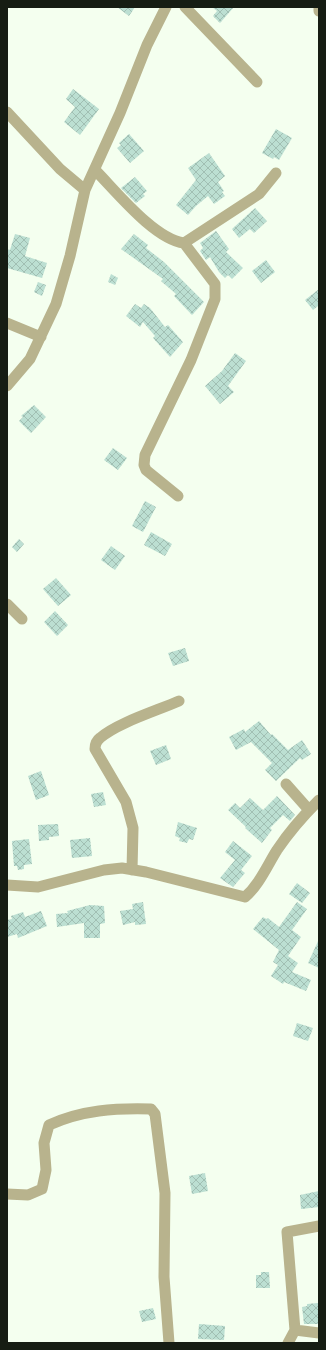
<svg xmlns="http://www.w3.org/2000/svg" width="326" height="1350" font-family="'Varela Round',sans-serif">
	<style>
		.building { fill: url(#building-cross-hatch) }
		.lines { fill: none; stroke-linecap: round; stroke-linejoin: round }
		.minor { stroke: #b8b38d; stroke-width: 11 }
	</style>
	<defs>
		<pattern id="building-cross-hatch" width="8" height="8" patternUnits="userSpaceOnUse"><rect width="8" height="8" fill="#bcdfd2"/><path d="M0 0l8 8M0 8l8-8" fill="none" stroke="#a1bfb3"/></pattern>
	</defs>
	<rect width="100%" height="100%" fill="#f4ffef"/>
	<!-- building -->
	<path class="building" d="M117 7H135L129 16Z
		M212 7H234L220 23 213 16 217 11Z
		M73 89 99 109 80 135 64 122 75 107 66 99Z
		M276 129 292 138 279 160 274 157 273 159 262 153Z
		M129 134 144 151 130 163 117 148 121 145 119 143Z
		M209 153 225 176 218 182 224 191 222 192 225 196 214 204 208 196 196 206 188 215 176 205 196 180 188 168Z
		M135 177 147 191 143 194 145 196 136 203 121 188Z
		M255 208 267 221 254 233 250 229 239 238 232 229Z
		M216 231 229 249 226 252 243 268 232 279 228 275 225 278 219 272 210 257 206 260 200 251 203 248 200 243Z
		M15 234 30 238 25 256 47 263 42 278 7 268V249L10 250Z
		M134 234 148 245 146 248 164 262 204 302 192 315 174 296 176 294 161 281 163 279 121 249Z
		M266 260 275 272 261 283 252 271Z
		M111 274 118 278 115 285 108 282Z
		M38 282 46 285 42 296 34 292Z
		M319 289V305L313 310 305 300Z
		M135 304 141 308 144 304 150 308 165 327 168 325 183 342 170 357 153 338 155 336 143 322 140 327 126 316Z
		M235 353 246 361 228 386 234 392 220 404 205 386 222 371Z
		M34 405 46 417 31 433 19 421 23 417 21 416Z
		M113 448 127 458 118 470 104 460Z
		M145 501 156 507 143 532 132 526Z
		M151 532 172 544 165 556 144 545Z
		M19 539 24 544 17 552 12 547Z
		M111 546 125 556 115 570 101 560Z
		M56 578 71 595 58 606 43 589Z
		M55 611 68 625 57 636 44 622Z
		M185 648 189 661 173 666 168 653Z
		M259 721 271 735 272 734 288 750 302 740 311 754 302 760 300 758 276 781 265 770 272 763 251 742 236 750 229 737 244 729 245 732Z
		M166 745 171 759 156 765 150 751Z
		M41 771 49 795 36 800 28 776Z
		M103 792 106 805 94 807 91 794Z
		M277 796 295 815 290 821 283 815 270 828 272 830 262 843 245 828 246 827 228 810 235 803 240 808 250 798 263 810Z
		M178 822 197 828 193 840 189 839 187 843 179 841 180 838 175 836Z
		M58 824 59 836 49 837V840L39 841 38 825Z
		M90 838 92 856 72 858 70 840Z
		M29 839 32 864 24 865V869L18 870 17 866H14L12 841Z
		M233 841 252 856 241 870 245 873 233 887 220 878 235 860 225 852Z
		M297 883 310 893 302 903 289 894Z
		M143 902 146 924 135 925V922L123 925 120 911 133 909 132 904Z
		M297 902 307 909 292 930 301 937 288 956 298 963 292 972 311 980 306 991 284 982 283 984 271 976 278 965 273 962 279 950 253 929 263 917 266 919 268 918 279 927Z
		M90 905 104 906 105 923 100 924V938H84V923L57 927 56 914 68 913 67 911Z
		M41 911 47 926 18 938 17 934 7 937V920L12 919 11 916 23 912 25 917Z
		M319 939V968L308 963Z
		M297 1023 313 1028 308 1041 293 1036Z
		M205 1173 208 1191 192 1194 189 1176Z
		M319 1191V1207L301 1209 300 1195Z
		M261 1272H269L270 1288H256V1275H261Z
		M318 1303 319 1324H304L302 1307 307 1306V1304Z
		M153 1308 156 1319 142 1322 139 1311Z
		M199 1324 225 1326 224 1340 198 1339Z"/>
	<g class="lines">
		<!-- minor -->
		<path class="minor" d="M185 7 257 82
			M319 7V11
			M7 112 60 169 85 190
			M95 170C116 191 154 239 184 243L259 194 276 173
			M7 323 41 337
			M7 386 30 359 56 304 70 256 85 190 120 113 147 45 166 7
			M178 496 146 470 144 465 145 455 191 360 215 299V284L184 243
			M7 604 22 619
			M286 784 309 810
			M132 870 133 828 126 802 95 749C95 745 96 741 100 738 117 723 156 711 179 701
			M7 885 38 887 104 870 122 868 146 872 245 897C259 885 267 866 277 850 289 832 304 815 319 800
			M7 1194 28 1195 42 1189 46 1170 44 1143 49 1125C82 1110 115 1108 151 1109L155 1114 165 1193 164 1277 169 1343
			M295 1330 319 1333
			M288 1343 295 1330 287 1232 319 1226"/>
	</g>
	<!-- border -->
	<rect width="326" height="1350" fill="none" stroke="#161d13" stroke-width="16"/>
</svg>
